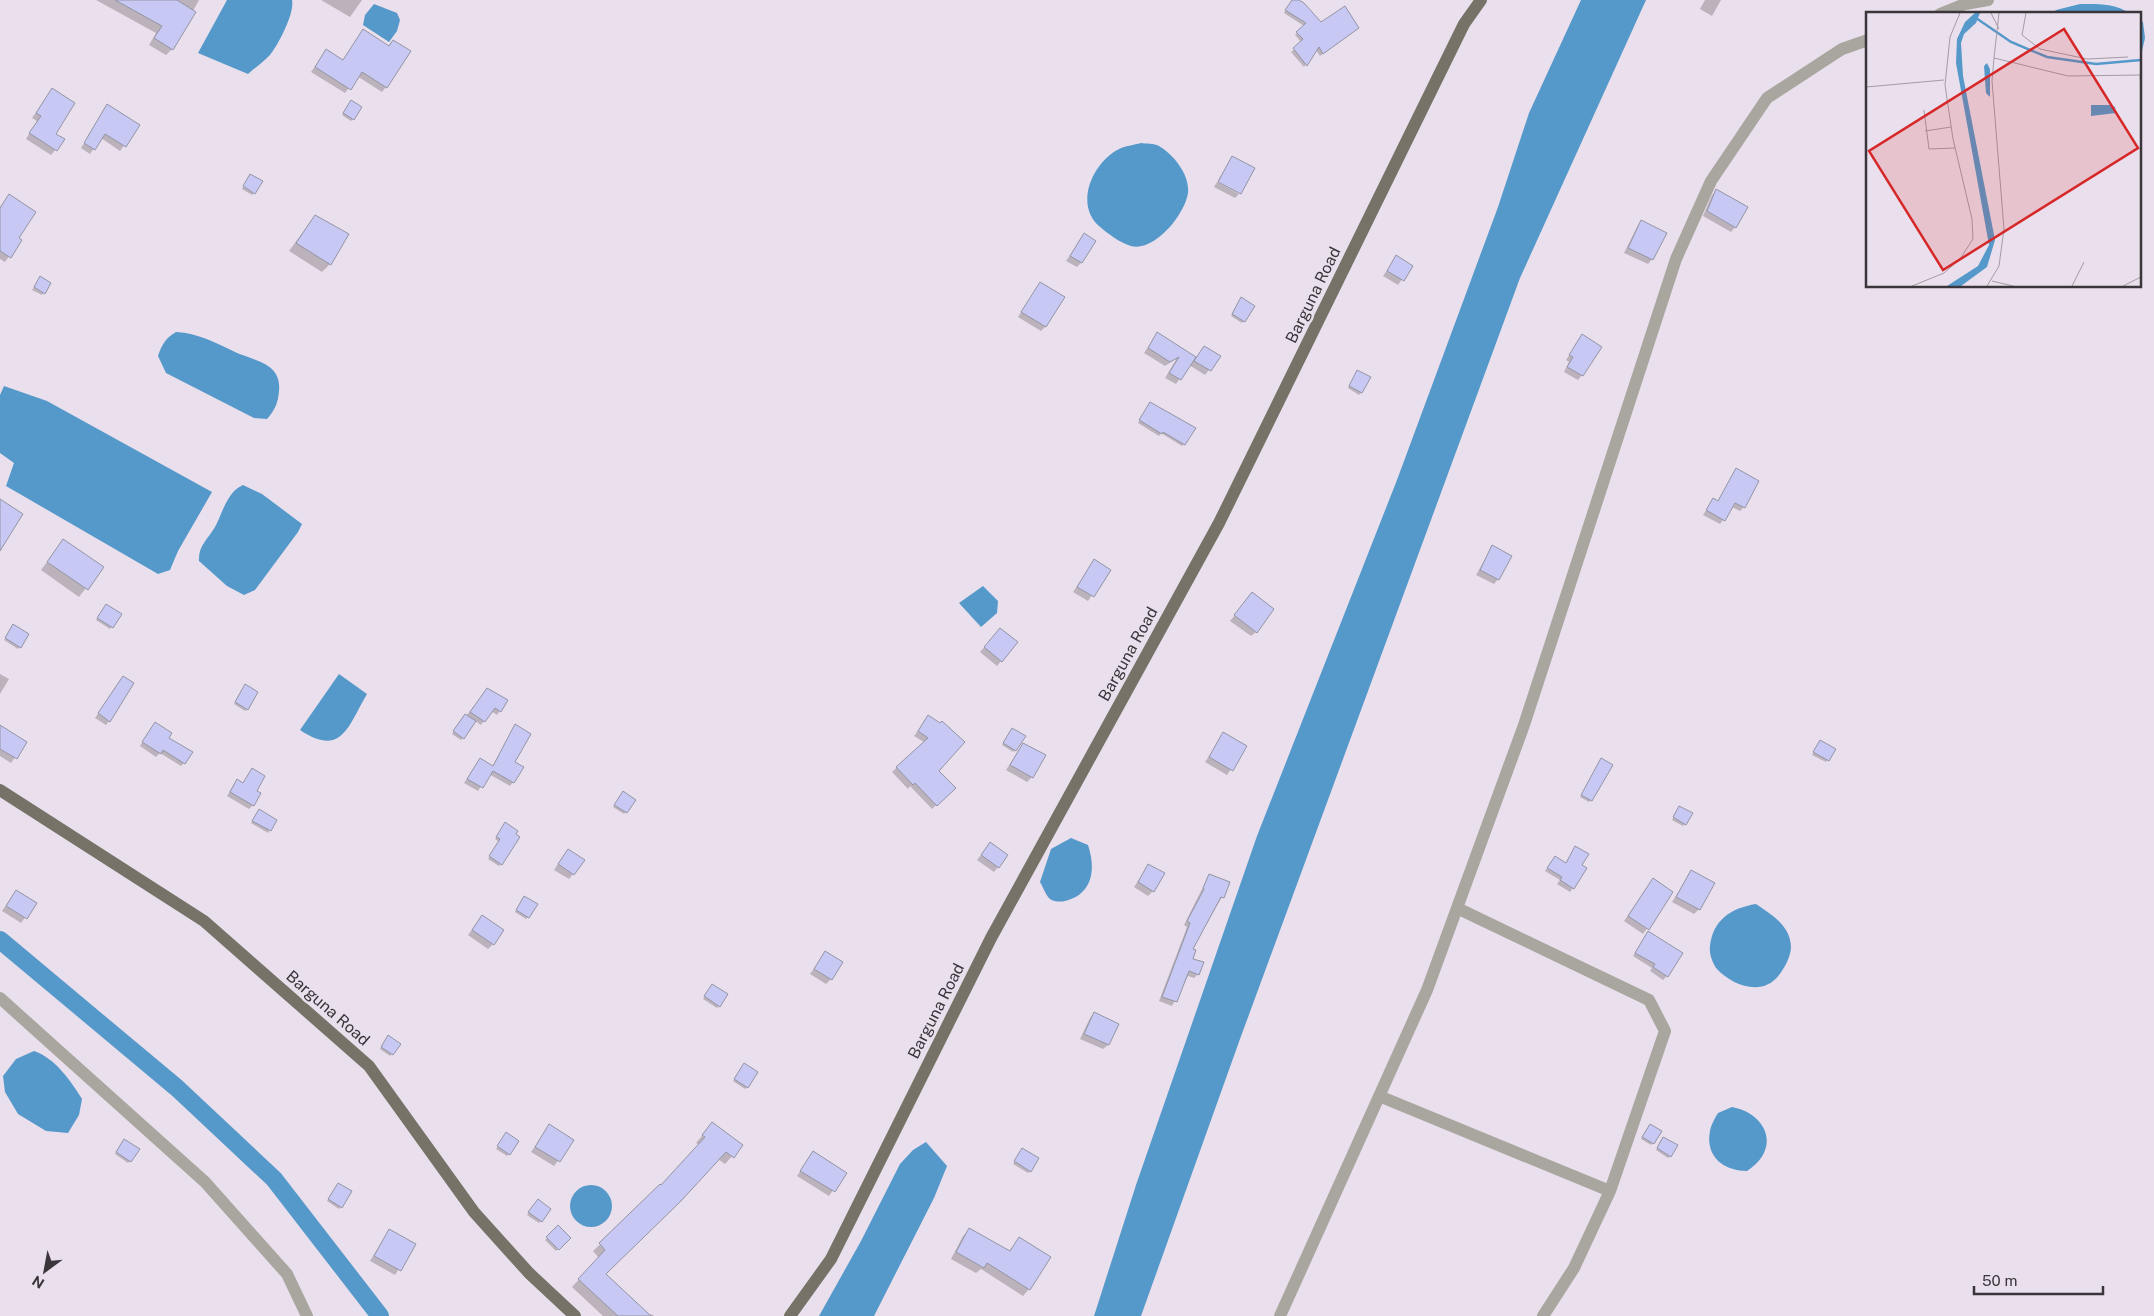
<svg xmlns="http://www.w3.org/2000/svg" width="2154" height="1316" font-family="'Public Sans',sans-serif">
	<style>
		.water { fill: #5599ca }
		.shadow { fill: #0003 }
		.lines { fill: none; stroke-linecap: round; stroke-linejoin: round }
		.canal { stroke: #5599ca; stroke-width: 18 }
		.building { fill: #c7c8f4; stroke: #9495a3 }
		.minor { stroke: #a8a69f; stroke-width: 12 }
		.primary { stroke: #767267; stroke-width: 12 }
		.labels { text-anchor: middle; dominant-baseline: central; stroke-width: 5; stroke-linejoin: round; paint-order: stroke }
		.street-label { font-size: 16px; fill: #3a353a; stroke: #eadfec }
		.inset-river { fill: none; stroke: #5599ca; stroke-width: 2.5 }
		.inset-road { fill: none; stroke: #a49ba5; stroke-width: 1 }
		.view { fill: #d62828; fill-opacity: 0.15; stroke: #d62828; stroke-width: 2.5 }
		.inset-edge { fill: none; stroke: #3a353a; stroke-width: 2.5 }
	</style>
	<rect width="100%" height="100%" fill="#eadfec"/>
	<!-- water -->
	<path class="water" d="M227 0H292C295 13 278 45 270 55 263 62 255 68 248 74L198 53Z
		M1581 0H1646L1520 278 1240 1039 1141 1316H1094L1136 1185 1257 836 1397 480 1498 207 1529 113Z
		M374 4 397 13 400 20 397 31 389 42 363 25 365 15Z
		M2080 4C2098 4 2115 3 2131 14H2052L2056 10Z
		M2140 20 2143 22 2145 38 2140 60Z
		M1141 143C1146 144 1154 143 1159 146 1174 155 1190 175 1188 193 1185 214 1155 252 1131 246 1120 243 1107 233 1099 226 1074 204 1093 162 1119 149 1125 146 1134 145 1141 143Z
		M176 332C198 333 216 343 235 352 255 361 282 363 279 391 278 403 275 410 267 419L254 418 166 373 158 356C162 344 166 338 176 332Z
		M4 386 47 401 212 492 178 551 170 570 158 574 6 486 14 463 0 453V395Z
		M243 485 262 494 302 524 298 532 255 590 244 595 227 586 199 561C198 546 208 539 215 527 223 512 227 492 243 485Z
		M983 586 998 601 997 613 981 627 959 603Z
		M339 674 367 694C348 726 342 758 300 730Z
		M1071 838 1088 845C1096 869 1093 894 1065 901 1061 902 1054 902 1050 899 1046 896 1043 887 1040 882L1051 849Z
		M1756 904C1772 915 1790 925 1791 947 1791 956 1784 969 1779 975 1763 997 1732 986 1716 968 1712 962 1709 953 1710 946 1713 920 1731 908 1756 904Z
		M34 1051C55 1058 71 1081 82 1099L79 1115 68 1133 46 1131 18 1114 5 1092 3 1076 16 1059Z
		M1732 1107C1768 1114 1781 1149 1747 1171 1724 1171 1705 1157 1710 1131 1711 1125 1715 1118 1718 1113Z
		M926 1142 947 1166 934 1198 874 1316H819L861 1241 900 1164 913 1150Z
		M570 1206a21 21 0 1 1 42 0a21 21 0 1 1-42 0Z"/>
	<!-- shadow -->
	<path class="shadow" d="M96 0H199L172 49 166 55 149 45 156 33Z
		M321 0H362L350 17Z
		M1296 0 1321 24 1355 30 1320 56 1316 50 1304 67 1291 52 1302 43 1295 35 1304 26 1284 13 1291 1Z
		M1705 0H1721L1712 16 1700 9Z
		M363 31 388 46 393 41 386 87 382 92 357 76 345 93 311 72 326 51 342 61Z
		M52 90 54 134 63 140 51 155 26 139 37 121 32 118Z
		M349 103 353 119 351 121 342 115Z
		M108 105 138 125 120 151 101 138 90 154 81 148Z
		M1233 157 1240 192 1218 180Z
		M249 177 254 193 252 195 242 189Z
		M1217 182 1239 194 1235 198 1214 187Z
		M1717 191 1735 227 1731 232 1703 216 1712 195Z
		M9 196 17 239 20 241 5 262 0 259V207Z
		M315 216 330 264 322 272 289 251Z
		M1642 222 1652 259 1648 264 1624 253 1637 227Z
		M1084 235 1081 263 1077 267 1066 261Z
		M1396 257 1411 266 1398 285 1383 276Z
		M39 279 50 283 42 295 32 290Z
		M1040 283 1045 327 1041 331 1018 317Z
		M1239 301 1244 321 1242 323 1231 316Z
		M1157 334 1196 358 1204 347 1219 357 1205 375 1189 365 1176 384 1165 378 1177 358 1165 366 1144 353Z
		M1582 336V375L1578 380 1564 372 1569 362 1566 360Z
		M1356 373 1361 393 1359 395 1348 388Z
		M1149 406 1184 444 1182 446 1161 433 1159 436 1138 423Z
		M1736 470 1744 507 1740 511 1732 507 1720 524 1703 515 1713 500 1717 502Z
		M63 541 102 567 79 597 41 570Z
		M1492 547 1498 579 1494 584 1476 575Z
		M1094 561 1109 570 1088 601 1073 592Z
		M1252 594 1256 632 1251 636 1230 621Z
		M104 607 120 614 110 629 96 620Z
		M12 628 20 647 18 649 4 640Z
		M996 634 1001 661 997 666 980 652Z
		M0 674 9 679 0 694Z
		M123 677 109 721 106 725 95 718Z
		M243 688 247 709 245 711 234 704Z
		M484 693 500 711 497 715 491 711 481 725 475 721 461 740 452 734Z
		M928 717 937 771 954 788 932 809 910 786 908 789 892 772 924 742 914 736Z
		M515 726 513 782 510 786 489 774 478 791 464 783 480 759 492 767Z
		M152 727 167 738 184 763 181 766 160 753 156 757 140 746Z
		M1011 731 1015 750 1013 752 1002 745Z
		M0 733 25 743 11 763 0 756Z
		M1224 734 1246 747 1227 775 1205 762Z
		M1023 744 1032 777 1027 782 1006 770Z
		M1818 744 1834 749 1826 762 1812 755Z
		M1600 762 1591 800 1589 802 1580 797Z
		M252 770 255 791 253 805 249 809 227 796 234 784 237 781 242 784Z
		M621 795 634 800 624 814 613 807Z
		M1678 809 1685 824 1683 826 1672 820Z
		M257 813 275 820 268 833 251 823Z
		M504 826 501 864 499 866 488 859 499 842 495 839Z
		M990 844 998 867 994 872 977 860Z
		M1575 848 1581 865 1573 888 1570 892 1557 884 1560 880 1545 871 1555 857 1565 864Z
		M564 855 573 874 569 879 554 870Z
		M1148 866 1153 891 1148 896 1134 887Z
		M1691 872 1699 909 1694 914 1672 902Z
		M1209 875 1222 897 1191 950 1192 959 1198 974 1194 978 1188 976 1172 1006 1159 1001 1187 927 1184 925Z
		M1653 879 1672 892 1643 934 1624 921Z
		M16 891 35 903 21 923 2 911Z
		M522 899 528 917 526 919 515 912Z
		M482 916 493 944 488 949 468 935Z
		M1645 936 1667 976 1663 980 1650 971 1652 968 1633 956Z
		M825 953 831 979 826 984 810 974Z
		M710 988 719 1006 717 1008 703 999Z
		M1094 1014 1118 1024 1108 1045 1103 1049 1080 1039 1090 1018Z
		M387 1039 392 1054 390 1056 380 1049Z
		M742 1067 747 1087 745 1089 733 1081Z
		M713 1123 742 1145 725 1164 718 1159 604 1274 649 1316 651 1314 654 1316H603L572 1287 599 1258 593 1251 661 1187 699 1145 696 1143Z
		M549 1126 572 1141 554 1166 531 1152Z
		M1648 1127 1660 1132 1651 1145 1641 1139Z
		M505 1136 509 1154 507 1156 496 1149Z
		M1661 1140 1670 1156 1668 1158 1656 1150Z
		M122 1142 130 1161 128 1163 115 1154Z
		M1021 1151 1030 1171 1028 1173 1013 1164Z
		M813 1152 845 1173 829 1196 797 1176Z
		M337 1186 351 1192 339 1209 327 1201Z
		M536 1203 541 1221 539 1223 527 1215Z
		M558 1227 569 1238 556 1251 545 1240Z
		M970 1229 1009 1251 1019 1239 1029 1289 1023 1296 981 1269 976 1273 951 1259 963 1236Z
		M389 1230 414 1245 395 1275 370 1261Z"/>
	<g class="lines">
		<!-- canal -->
		<path class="canal" d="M0 940 177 1088 274 1179 380 1316"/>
	</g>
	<!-- building -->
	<path class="building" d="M115 0H177L196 12 173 50 154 38 162 26Z
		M1292 0H1299L1304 3 1321 22 1345 6 1359 28 1323 54 1319 47 1307 66 1293 48 1303 39 1296 32 1306 23 1285 10Z
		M363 29 389 46 393 40 411 51 387 88 362 72 351 90 315 67 326 49 343 60Z
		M52 88 75 103 56 134 65 139 57 151 29 133 41 116 36 113Z
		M351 100 362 107 354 120 343 113Z
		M107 104 140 125 126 147 105 134 95 150 84 143Z
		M1232 156 1255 168 1241 194 1218 182Z
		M250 174 263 181 255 194 243 186Z
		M1716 189 1748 207 1736 228 1707 211Z
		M9 194 36 212 19 238 22 240 11 258 0 251V208Z
		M315 215 349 234 331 265 296 243Z
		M1641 220 1667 233 1653 260 1628 248Z
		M1084 233 1096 241 1082 263 1070 256Z
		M1396 255 1413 266 1404 281 1387 271Z
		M40 276 51 283 45 294 34 287Z
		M1040 282 1065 297 1046 327 1021 312Z
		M1241 297 1255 306 1245 322 1232 314Z
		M1157 332 1196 357 1181 380 1169 373 1179 357 1170 362 1148 348Z
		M1582 334 1602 347 1583 376 1567 367 1573 357 1569 355Z
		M1204 346 1221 356 1211 371 1194 361Z
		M1357 370 1371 377 1362 393 1349 386Z
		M1150 402 1196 428 1185 445 1163 432 1162 434 1139 420Z
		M1736 468 1759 481 1745 508 1735 503 1725 521 1706 510 1713 498 1718 501Z
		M0 499 23 514 0 551Z
		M63 539 104 567 88 590 47 562Z
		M1492 545 1512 556 1499 580 1480 570Z
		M1094 559 1111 570 1094 597 1077 587Z
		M1252 592 1274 609 1257 633 1234 615Z
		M106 604 122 614 113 628 97 618Z
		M13 624 29 634 21 648 5 638Z
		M1000 628 1018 642 1002 662 984 647Z
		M123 676 134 683 110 722 98 713Z
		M245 684 258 692 248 710 235 702Z
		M487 688 508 700 501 712 495 708 485 722 470 712Z
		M465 714 476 721 464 739 453 731Z
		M928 715 940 723 942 721 965 742 939 771 956 788 937 806 915 783 913 785 896 767 928 738 918 731Z
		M155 722 172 733 169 738 193 752 185 764 163 750 161 754 142 742Z
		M515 724 531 734 515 762 524 767 514 783 493 771 483 788 467 779 480 758 493 766Z
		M0 725 27 742 17 759 0 749Z
		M1012 728 1026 736 1016 751 1003 743Z
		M1223 732 1247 746 1233 771 1209 757Z
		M1820 740 1836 749 1829 761 1813 752Z
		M1023 743 1046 755 1033 778 1010 765Z
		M1601 758 1613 765 1592 801 1581 795Z
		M252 768 265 776 257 791 261 793 254 806 230 792 237 779 243 783Z
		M623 791 636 800 627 813 614 805Z
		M1679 806 1693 813 1686 825 1673 817Z
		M259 809 277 820 271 831 252 821Z
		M505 822 518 831 516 834 520 837 502 865 489 856 500 839 496 837Z
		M990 842 1008 855 999 868 981 855Z
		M1575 846 1589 854 1582 865 1587 868 1574 889 1560 880 1562 877 1547 868 1555 856 1566 863Z
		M568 849 585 860 574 875 558 864Z
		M1148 864 1165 873 1154 892 1138 882Z
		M1691 870 1715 883 1700 910 1676 897Z
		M1209 874 1230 882 1224 898 1221 897 1193 949 1196 950 1193 959 1204 962 1199 975 1189 971 1177 1002 1162 997 1190 923 1187 921 1204 889 1203 888Z
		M1653 878 1673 892 1649 930 1628 916Z
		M16 890 37 903 27 919 6 906Z
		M524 896 538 904 529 918 516 910Z
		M482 915 504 930 494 945 472 930Z
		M1648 931 1683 953 1668 977 1653 967 1655 964 1635 953Z
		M825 951 843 962 832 980 814 969Z
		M712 984 728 994 720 1007 704 996Z
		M1094 1012 1119 1024 1109 1045 1084 1034Z
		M388 1035 401 1044 393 1055 381 1047Z
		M744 1063 758 1072 748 1088 734 1079Z
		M712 1122 743 1145 734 1158 726 1152 681 1201 606 1274 651 1316H618L578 1279 605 1250 599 1243 660 1184 661 1185 705 1137 702 1135Z
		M549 1124 574 1140 560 1162 535 1147Z
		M1650 1124 1662 1131 1654 1144 1642 1137Z
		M506 1132 519 1141 510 1155 497 1146Z
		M1663 1137 1678 1145 1671 1157 1657 1148Z
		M124 1139 140 1149 131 1162 116 1152Z
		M1022 1148 1039 1158 1031 1172 1014 1161Z
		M813 1151 847 1173 835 1192 800 1171Z
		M338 1183 352 1191 342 1208 328 1199Z
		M538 1199 551 1209 542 1222 528 1212Z
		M558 1225 571 1238 559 1250 546 1237Z
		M969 1228 1010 1251 1019 1237 1051 1257 1030 1290 987 1263 984 1268 956 1252Z
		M389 1229 416 1244 401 1271 374 1256Z"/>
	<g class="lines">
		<!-- minor -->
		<path class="minor" d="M1940 14 1965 4 1988 0
			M1457 908 1649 1000 1665 1031 1610 1191 1574 1268 1543 1316
			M0 998 205 1182 287 1274 307 1316
			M1379 1096 1610 1191
			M1280 1316 1427 990 1524 725 1676 259 1711 181 1767 98 1842 49 1868 40"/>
		<!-- primary -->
		<path class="primary" d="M0 790 204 921 369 1066 474 1212 529 1273 575 1316
			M790 1316 831 1259 991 938 1219 523 1464 24 1481 0"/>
	</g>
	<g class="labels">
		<!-- street labels -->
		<g class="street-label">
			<text transform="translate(1313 295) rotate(-64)">Barguna Road</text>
			<text transform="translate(1128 654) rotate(-61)">Barguna Road</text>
			<text transform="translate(328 1008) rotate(41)">Barguna Road</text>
			<text transform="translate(936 1011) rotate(-63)">Barguna Road</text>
		</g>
	</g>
	<!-- overview -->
	<g transform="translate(1866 12)">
		<rect width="275" height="275" fill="#eadfec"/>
		<path d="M109 1H114L110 11 98 22 95 31 97 64 129 228 121 255 95 274H81L112 254 123 233 90 51 91 27 99 10ZM121 51 124 57V85L120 81 118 54ZM244 93 249 95 250 101 225 104V93Z" fill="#5599ca"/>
		<path class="inset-river" d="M110 6 145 30 181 45 230 52 275 48"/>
		<path class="inset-road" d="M125 1 133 17M160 1 156 23 174 37 221 47 262 45M128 46 133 1M274 63 275 79M0 75 78 68M58 98 63 137 89 136M59 119 85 115M126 269 147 274M46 274 78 261 94 247 107 227 106 207 87 127 79 73 84 25 94 1M121 274 133 254 138 217 126 69 128 46 202 64 275 63M206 274 218 250M257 274 275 265"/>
		<path class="view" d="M198 17 272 136 77 258 3 139Z"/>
		<rect width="275" height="275" class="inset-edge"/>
	</g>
	<!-- north arrow -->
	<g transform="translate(45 1271) rotate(212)" stroke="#eadfec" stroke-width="4" paint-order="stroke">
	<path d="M0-4L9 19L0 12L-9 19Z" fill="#3a353a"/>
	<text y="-8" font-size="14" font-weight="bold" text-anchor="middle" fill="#3a353a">N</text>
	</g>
	<!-- scale -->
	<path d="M1974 1286v8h129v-8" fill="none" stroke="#3a353a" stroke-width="2.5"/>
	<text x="1982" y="1286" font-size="15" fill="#3a353a" stroke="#eadfec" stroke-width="4" paint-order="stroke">50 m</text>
</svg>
